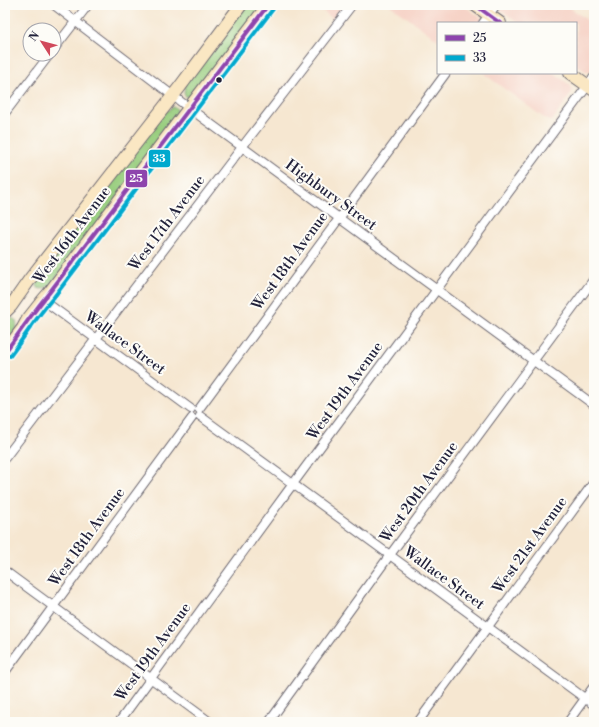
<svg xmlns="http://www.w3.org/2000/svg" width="599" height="727" font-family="'Libre Bodoni',serif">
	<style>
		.built { fill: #f6d1c5 }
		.green { fill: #98cd7e; stroke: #5d785c }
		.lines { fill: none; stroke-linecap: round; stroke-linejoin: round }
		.minor-casing { stroke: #6c6770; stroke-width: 10 }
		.secondary-casing { stroke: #6c6770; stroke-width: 14 }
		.minor { stroke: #fff; stroke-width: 8 }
		.secondary { stroke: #fae7c3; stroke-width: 12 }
		.bus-1-casing { stroke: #fdfcf7; stroke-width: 7 }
		.bus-2-casing { stroke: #fdfcf7; stroke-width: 7 }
		.bus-1 { stroke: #8e44ad; stroke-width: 4 }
		.bus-2 { stroke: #00a9ce; stroke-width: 4 }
		.bus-dot { fill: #22223b; stroke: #fdfcf7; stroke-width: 1.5 }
		.labels { text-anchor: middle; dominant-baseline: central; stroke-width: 4; stroke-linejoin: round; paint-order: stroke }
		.street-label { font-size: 15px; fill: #22223b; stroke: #fdfcf7 }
		.line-badge { stroke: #fdfcf7; stroke-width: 1.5 }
		.badge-label { font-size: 11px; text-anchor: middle; font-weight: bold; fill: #fff }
	</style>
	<rect width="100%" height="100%" fill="#fdfcf7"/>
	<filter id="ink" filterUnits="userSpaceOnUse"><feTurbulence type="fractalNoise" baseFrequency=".025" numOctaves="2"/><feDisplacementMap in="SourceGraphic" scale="8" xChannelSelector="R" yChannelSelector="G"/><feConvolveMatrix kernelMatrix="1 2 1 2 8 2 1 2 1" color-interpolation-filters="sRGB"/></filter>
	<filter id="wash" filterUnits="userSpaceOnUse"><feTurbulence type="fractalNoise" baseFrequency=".012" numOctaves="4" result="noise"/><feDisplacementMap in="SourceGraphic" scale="16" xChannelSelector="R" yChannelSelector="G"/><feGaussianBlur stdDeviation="0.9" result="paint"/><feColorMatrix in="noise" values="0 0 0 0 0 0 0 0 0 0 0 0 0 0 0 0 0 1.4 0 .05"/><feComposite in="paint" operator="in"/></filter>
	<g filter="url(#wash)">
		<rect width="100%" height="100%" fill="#f6e7d1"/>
		<!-- built -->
		<path class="built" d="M315 5H343L333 19Z
			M390 5H463L488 23H438V40Z
			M494 5H566L594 25V69L590 72H586L576 64V23H519Z
			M483 73H554L571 86 572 92 552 121 547 120Z"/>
		<!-- green -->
		<path class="green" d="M245 5H263L199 89 189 97 185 96 184 93 185 83Z
			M173 107H175C179 110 177 115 176 120L50 286 42 289 38 288 37 285 38 278 162 114Z
			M13 318C23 325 10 338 5 344V322L10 319Z"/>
	</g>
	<g filter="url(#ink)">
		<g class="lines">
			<defs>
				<path id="minor" d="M54 5 189 108 594 405
					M483 23 496 5
					M54 49 88 5
					M5 113 50 54
					M43 300 191 409
					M199 409 446 73
					M200 416 244 448 594 705
					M5 458 249 138 352 5
					M5 571 210 722
					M5 672 192 418
					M119 722 287 492 594 77
					M269 722 384 563 594 279
					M418 722 594 482
					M568 722 594 686"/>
				<path id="secondary" d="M475 5 500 23
					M570 73 594 90
					M5 312 11 306 30 279 179 88 241 5
					M5 352 23 328 28 319 43 300 49 293 189 108 268 5"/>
			</defs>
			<!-- minor casing -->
			<use href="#minor" class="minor-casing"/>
			<!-- secondary casing -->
			<use href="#secondary" class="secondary-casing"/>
			<!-- minor -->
			<use href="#minor" class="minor"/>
			<!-- secondary -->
			<use href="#secondary" class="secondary"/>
			<defs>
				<path id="bus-1" d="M475 5 500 23
					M5 352C20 332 33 312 49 293L268 5"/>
				<path id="bus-2" d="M10 356C25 336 38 315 54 297L273 9"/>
			</defs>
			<!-- bus-1 casing -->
			<use href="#bus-1" class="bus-1-casing"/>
			<!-- bus-2 casing -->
			<use href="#bus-2" class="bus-2-casing"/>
			<!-- bus-1 -->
			<use href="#bus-1" class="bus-1"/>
			<!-- bus-2 -->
			<use href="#bus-2" class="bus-2"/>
		</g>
	</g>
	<!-- markers -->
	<circle class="bus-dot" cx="219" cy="80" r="3.5"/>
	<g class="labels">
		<!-- street labels -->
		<g class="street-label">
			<text transform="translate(331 195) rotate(36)">Highbury Street</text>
			<text transform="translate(167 223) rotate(-53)">West 17th Avenue</text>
			<text transform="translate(72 235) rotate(-53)">West 16th Avenue</text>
			<text transform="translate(290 261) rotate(-54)">West 18th Avenue</text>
			<text transform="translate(125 343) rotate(36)">Wallace Street</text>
			<text transform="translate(345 391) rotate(-54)">West 19th Avenue</text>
			<text transform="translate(419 492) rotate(-54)">West 20th Avenue</text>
			<text transform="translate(87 537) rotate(-54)">West 18th Avenue</text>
			<text transform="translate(530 545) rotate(-54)">West 21st Avenue</text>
			<text transform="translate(444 578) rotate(36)">Wallace Street</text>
			<text transform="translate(153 652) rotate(-54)">West 19th Avenue</text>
		</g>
	</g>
	<g class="line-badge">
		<rect x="148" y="149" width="23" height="19" rx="4" fill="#00a9ce"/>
		<rect x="125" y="169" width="23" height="19" rx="4" fill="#8e44ad"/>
	</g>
	<g class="badge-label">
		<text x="159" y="162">33</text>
		<text x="136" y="182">25</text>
	</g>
	<!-- margin -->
	<rect width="599" height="727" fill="none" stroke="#fdfcf7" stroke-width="20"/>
	<!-- legend -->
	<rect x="437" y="22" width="140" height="52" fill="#fdfcf7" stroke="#a5a5ac"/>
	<rect x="445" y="35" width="20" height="6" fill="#8e44ad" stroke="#a5a5ac"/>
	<text x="473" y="42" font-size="12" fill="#22223b">25</text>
	<rect x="445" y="55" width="20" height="6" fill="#00a9ce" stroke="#a5a5ac"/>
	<text x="473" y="62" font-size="12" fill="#22223b">33</text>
	<!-- north arrow -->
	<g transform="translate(42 42) rotate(306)"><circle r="19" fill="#fdfcf7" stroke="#a5a5ac"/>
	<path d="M0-3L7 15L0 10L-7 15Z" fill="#d1495b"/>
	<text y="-6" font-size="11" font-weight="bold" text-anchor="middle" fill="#22223b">N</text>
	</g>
</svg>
